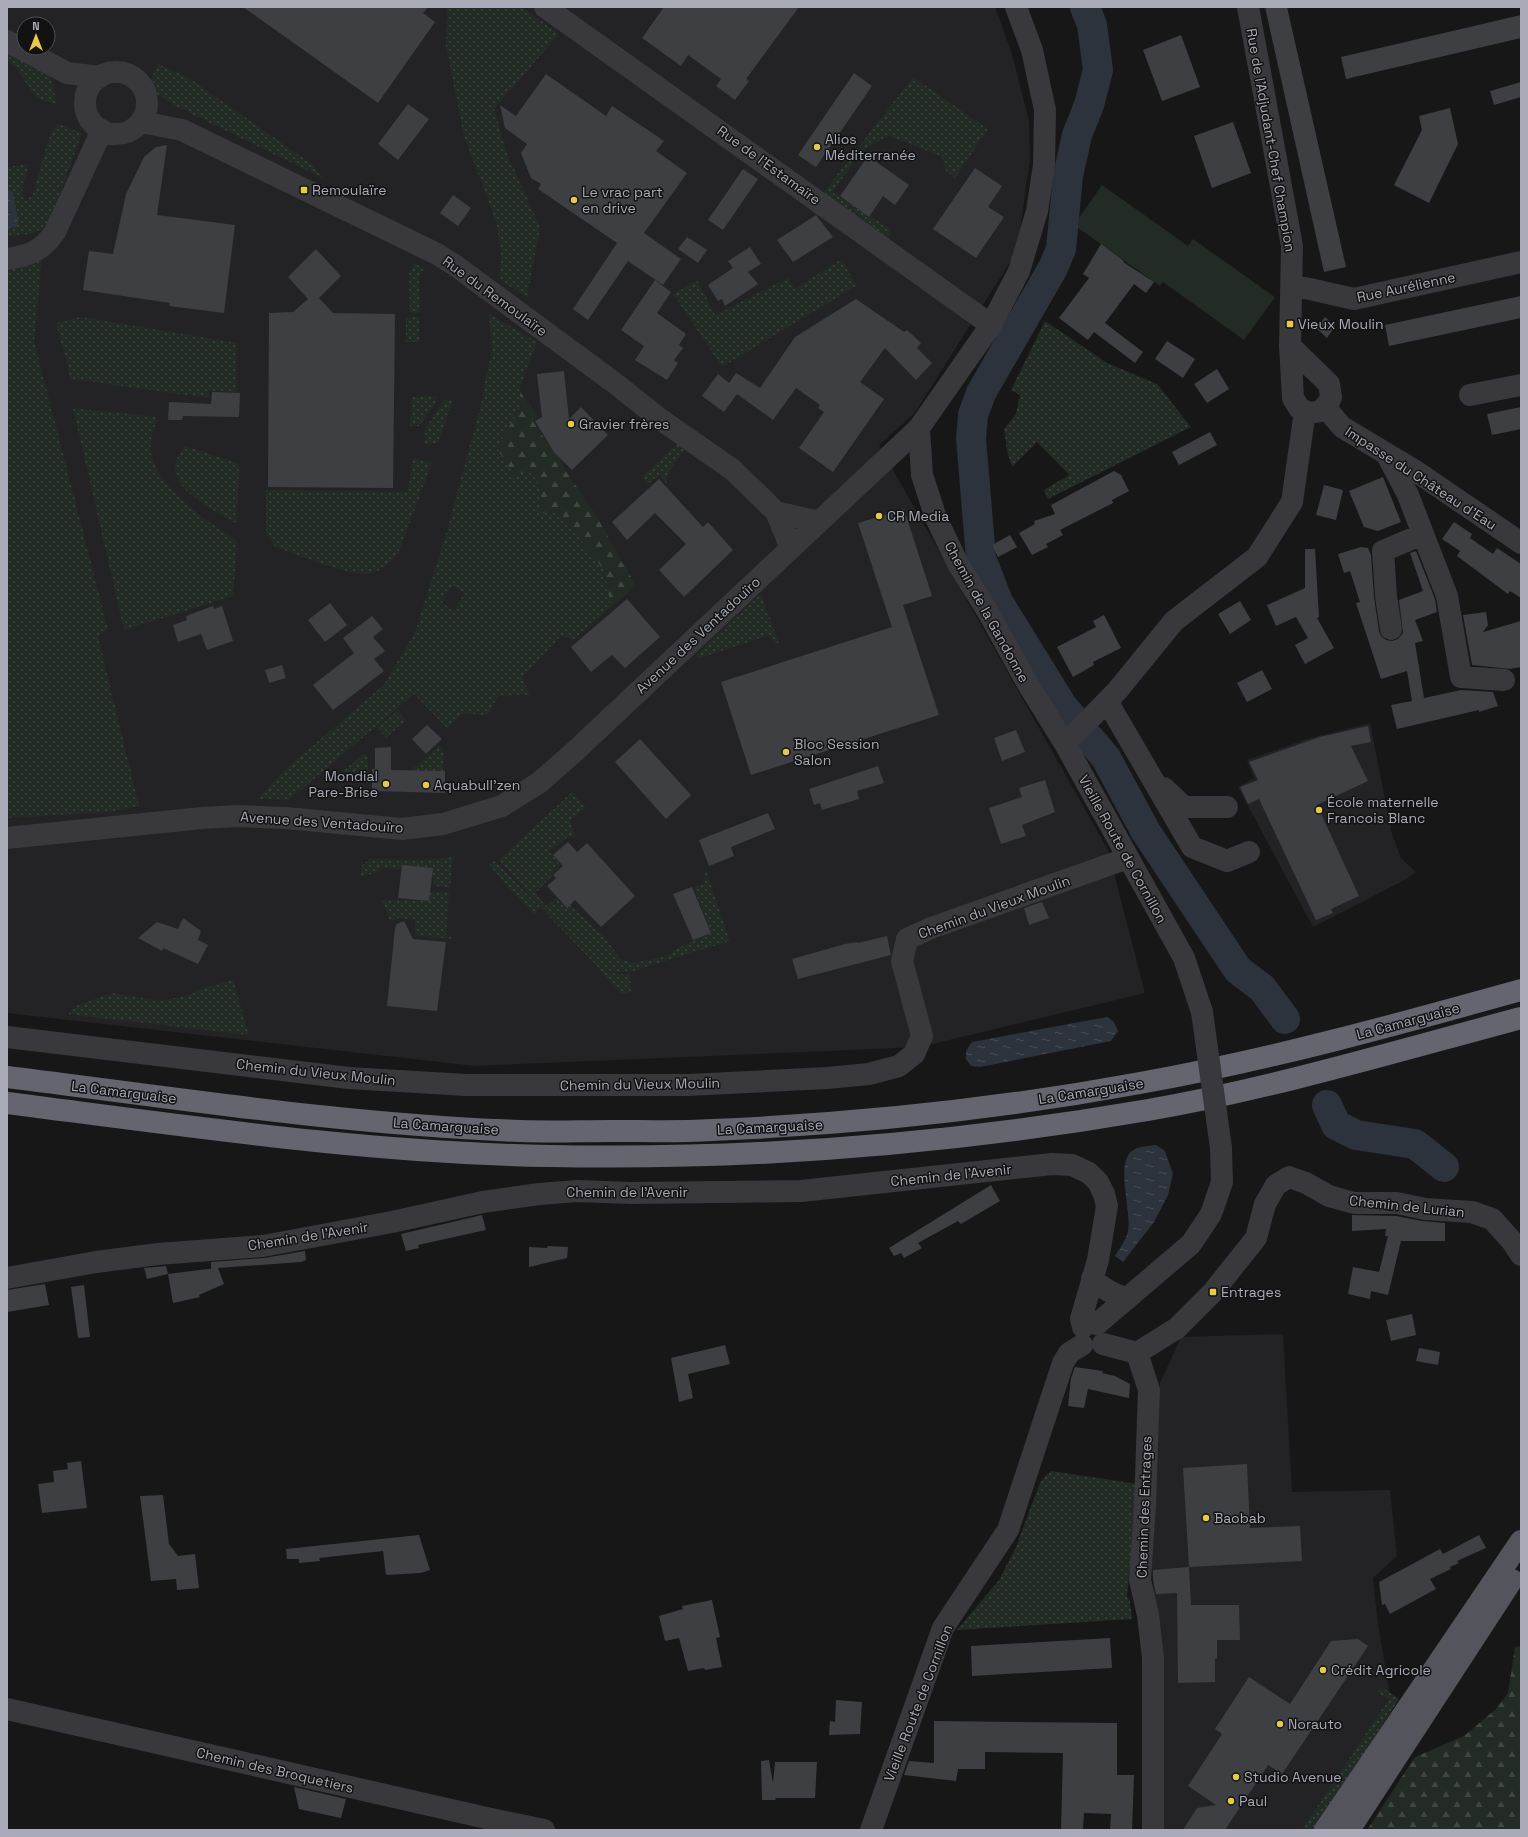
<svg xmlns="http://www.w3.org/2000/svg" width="1528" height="1837" font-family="'Space Grotesk',sans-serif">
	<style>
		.built { fill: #232325; fill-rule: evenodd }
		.grass { fill: url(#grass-dots); fill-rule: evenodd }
		.forest { fill: url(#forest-firs) }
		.pitch { fill: #232b25 }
		.water { fill: url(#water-ripples) }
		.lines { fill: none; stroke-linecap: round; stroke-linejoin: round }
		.river { stroke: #2d333c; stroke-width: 30 }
		.building { fill: #3e3f42 }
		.minor { stroke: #38383d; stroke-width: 22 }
		.major { stroke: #54545c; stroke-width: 22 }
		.highway { stroke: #64656e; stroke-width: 22 }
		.minor-bridge { stroke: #38383d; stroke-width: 22 }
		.poi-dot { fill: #e7cb40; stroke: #121213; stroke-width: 1.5 }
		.labels { text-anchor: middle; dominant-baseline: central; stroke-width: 3; stroke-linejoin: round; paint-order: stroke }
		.poi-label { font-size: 14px; fill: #a9abb8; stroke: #121213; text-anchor: start }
		.street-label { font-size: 14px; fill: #a9abb8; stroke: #121213 }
	</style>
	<defs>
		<pattern id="grass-dots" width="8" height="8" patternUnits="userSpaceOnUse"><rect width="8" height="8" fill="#232b25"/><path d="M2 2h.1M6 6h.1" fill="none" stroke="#404743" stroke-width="1.8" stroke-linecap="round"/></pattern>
		<pattern id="forest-firs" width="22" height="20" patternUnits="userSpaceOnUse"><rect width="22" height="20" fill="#232b25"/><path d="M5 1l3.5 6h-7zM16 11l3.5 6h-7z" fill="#404743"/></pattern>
		<pattern id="water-ripples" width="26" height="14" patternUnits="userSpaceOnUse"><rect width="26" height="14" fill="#2d333c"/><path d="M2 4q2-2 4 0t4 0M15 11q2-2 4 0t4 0" fill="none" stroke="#494e56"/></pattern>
	</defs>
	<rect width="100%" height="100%" fill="#171718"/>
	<!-- built -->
	<path class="built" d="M7 7H995L1012 54 1029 121 1030 160 1017 251 914 414 879 445 1108 850 1145 993 920 1047 475 1066 7 1013ZM24 24H48V48H24Z
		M1370 723 1392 834 1401 858 1416 872 1401 882 1313 927 1238 787 1254 778 1247 760 1307 739Z
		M1283 1334 1292 1492 1390 1490 1397 1556 1373 1578 1378 1624 1391 1701 1310 1830H1163L1162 1696 1151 1559 1160 1383 1181 1337Z"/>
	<!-- grass -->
	<path class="grass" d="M447 7H522L559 34 494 109 508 156 540 227 527 298 498 278 502 259 496 221 464 136 446 46Z
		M7 49 50 74 57 105 36 98 15 66 7 61Z
		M158 64 189 78 312 164 323 178 174 105 157 94 151 78Z
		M913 77 988 129 955 178 946 171 942 157 889 135 863 150 832 192 890 229 889 239 823 193Z
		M58 124 82 133 48 226 34 233 7 237V229L16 227 9 188H7V167L29 164 22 189 25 201 32 196 51 132Z
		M42 258 34 341 108 629 98 636 139 806 108 812 7 818V266Z
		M842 259 856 286 722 367 673 294 697 280 715 315 788 278 796 288Z
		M415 263 424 269 419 277 420 313H410L409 274Z
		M489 314 537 342 519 390 522 405 497 448 529 470 541 486V513L558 511 605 570 611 607 573 640 561 636 522 677 530 695 499 696 487 715 463 713 447 728 414 694 289 800 258 799 281 773 384 685 415 632 448 528 481 404 492 348ZM452 585 465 593 454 610 442 603Z
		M81 317 237 343V392L209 391V398L71 379 56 323Z
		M419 317V342H406V318Z
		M1045 321 1107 363 1157 384 1191 427 1048 499 1044 490 1069 475 1037 442 1012 467 1007 451 1004 429 1016 414 1020 395 1011 390Z
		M437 396 436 403 419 426H410L412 397Z
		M445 399 453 401 438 443 425 445 424 431Z
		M73 408 157 417C155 427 149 441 151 451 157 490 207 520 237 541L233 596 124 630Z
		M678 443 686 449 669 471 666 483 660 475 647 484 642 477Z
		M185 446 239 464 237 524C219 513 178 494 175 471 173 463 180 452 185 446Z
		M413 458 432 463 398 554C391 561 381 571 371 573 350 578 296 554 274 546L266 533V490L408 492Z
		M761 593 779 644 775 645 769 635 700 658 695 656Z
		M398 710 406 720 386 738 377 728Z
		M440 745 444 750 443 771 411 770Z
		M364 754 368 756V776L339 775Z
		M572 792 586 808 570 820 575 837 569 836 550 851 560 865 552 873 551 877 535 893 546 906 556 898 567 908 570 905 604 937 621 959 632 963 664 957 680 947 711 933 694 887 703 885 706 870 730 941 630 972H618L604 970 617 974H630L631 993 620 994 599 968 541 908 534 914 507 886 489 864 495 861 541 908 499 860Z
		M456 857 452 861 450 887 434 886 435 879H431L432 868 402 865 401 869 381 868 380 871 361 877 362 865 370 859 422 860Z
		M430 892H449L446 936 457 938 454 939 415 936V920L399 918 390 921 382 900 429 901Z
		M233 980 249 1035 68 1014 78 1005 112 993 160 1001 189 995 204 988Z
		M1051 1471 1138 1484 1127 1597 1130 1601 1132 1619 957 1630 999 1580 1016 1547 1040 1483 1045 1476Z
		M1382 1687 1399 1699 1315 1830H1302L1389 1699 1377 1692Z"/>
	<!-- forest -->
	<path class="forest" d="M519 390 538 417 533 421 547 443 553 440 565 470 596 515 636 586 611 607 604 570 558 511 541 513V486L529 470 514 476 497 448 522 405Z
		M1521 1646V1830H1367L1415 1757 1464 1736 1496 1709 1508 1693 1515 1647Z"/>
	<!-- pitch -->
	<path class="pitch" d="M1102 185 1188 246 1193 239 1275 297 1244 340 1163 282 1160 286 1074 225Z"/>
	<!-- water -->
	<path class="water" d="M7 188 13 192 18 222 16 227 7 229Z
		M1107 1017 1114 1022 1118 1031 1111 1041 980 1067 971 1066 966 1059V1051L972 1042Z
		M1156 1145 1165 1151 1173 1174 1168 1195 1154 1222 1123 1262 1115 1256C1119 1249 1126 1240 1128 1232 1132 1212 1115 1163 1132 1151 1139 1146 1149 1146 1156 1145Z"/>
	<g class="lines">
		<!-- river -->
		<path class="river" d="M1071 716 1063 707 998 602 981 558 971 438 973 415 981 393 1053 268 1061 249 1068 176 1077 135 1089 105 1098 70 1092 25 1085 7
			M1090 739 1106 758 1146 832 1238 970 1262 988 1285 1019
			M1327 1105 1336 1125 1356 1135 1415 1144 1444 1167"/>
	</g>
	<!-- building -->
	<path class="building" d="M243 7H428L423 13 435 22 378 103Z
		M664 7H799L746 79 749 81 735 100 716 86 721 79 688 55 681 66 642 38Z
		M1265 7H1287L1346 267 1324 272Z
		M1521 15V38L1346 79 1341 57Z
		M1181 35 1200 87 1162 101 1143 50Z
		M854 73 872 86 816 167 798 155Z
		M546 74 606 116 612 106 664 141 656 151 687 173 644 233 681 259 663 285 628 261 588 320 573 309 617 243 538 189 541 184 531 178 521 153 527 144 505 128 500 105 516 116Z
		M1521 82V97L1494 105 1490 91Z
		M408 104 429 119 398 160 378 144Z
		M1450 108 1458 144 1429 203 1394 185 1422 130 1419 116Z
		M1233 122 1251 173 1212 188 1194 136Z
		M167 145 157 215 235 225 224 313 169 306 170 303 83 290 89 251 113 254 126 194 144 157 156 147Z
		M868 156 909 185 895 205 883 196 869 217 840 196Z
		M975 168 1002 186 988 207 1004 217 976 258 933 229Z
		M743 169 758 179 723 230 708 220Z
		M453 195 471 208 458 226 440 213Z
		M816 215 833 237 793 262 777 240Z
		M687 237 707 250 698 263 678 249Z
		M1101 244 1124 261 1123 262 1154 282 1146 293 1134 284 1105 323 1143 352 1135 363 1094 332 1088 340 1059 318 1089 278 1083 274Z
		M750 247 761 264 748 272 758 284 725 306 722 299 718 301 708 285 733 268 728 261Z
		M316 249 341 276 319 298 333 313 395 314 393 488 268 487 269 313 293 312 308 299 288 277Z
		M655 280 671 292 657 313 686 334 679 345 683 348 674 360 678 363 667 380 635 360 644 346 621 330Z
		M1521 296V318L1389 346 1385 325Z
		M856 299 904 332 907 330 921 343 917 348 932 363 916 380 885 348 860 382 884 399 833 472 799 448 824 412 818 408 820 405 796 388 773 420 737 394 724 412 702 396 718 374 729 383 736 373 760 388 795 337Z
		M1325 317 1335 326 1327 338 1316 328Z
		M1167 341 1195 359 1183 378 1155 359Z
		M1217 369 1229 389 1207 403 1194 384Z
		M564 371 569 419 581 407 608 435 572 470 554 452 535 421 542 417 537 374Z
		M212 392 240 393 239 417 183 416 182 420H168L169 402 211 404Z
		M1521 407V429L1492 435 1487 414Z
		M1210 432 1217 445 1179 465 1172 452Z
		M1114 471 1121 475 1129 491 1112 500 1113 503 1060 530 1063 535 1046 544 1048 547 1032 555 1019 533 1035 524 1034 521 1055 514 1051 505Z
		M1383 477 1401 522 1378 531 1364 527 1349 491Z
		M659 479 703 527 708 522 733 550 684 597 659 570 686 544 655 513 627 540 612 522Z
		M1324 485 1343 490 1336 520 1316 515Z
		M904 509 932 596 903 605 939 715 751 775 721 682 892 627 858 523Z
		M1454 522 1472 534 1470 538 1493 554 1497 548 1521 564V598L1510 591 1508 594 1457 556 1460 551 1442 539Z
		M1010 535 1017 547 998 557 992 545Z
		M1361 547 1368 548 1371 555 1374 597 1379 631 1381 636 1386 640 1392 641 1398 639 1403 633 1399 600 1423 591 1410 553 1416 551 1435 599 1437 612 1415 620 1423 641 1415 643 1424 698 1461 690 1493 692 1498 706 1479 712V710L1397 729 1391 705 1412 701 1407 671 1381 679 1356 603 1360 602 1350 571 1344 573 1338 554Z
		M1305 549H1315L1319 617 1317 618 1334 648 1305 664 1295 645 1308 638 1296 617 1276 626 1267 605 1305 588Z
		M627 599 660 637 625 668 612 655 591 672 571 647Z
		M1240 601 1251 620 1230 634 1218 614Z
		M330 603 347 625 325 642 308 620Z
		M213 606 214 609 222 606 233 641 207 650 201 634 178 642 173 625 187 620 186 616Z
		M1486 612 1488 625 1483 632 1521 621V667L1510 669 1472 665 1463 615Z
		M1104 615 1121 648 1093 662 1094 665 1073 677 1057 647 1096 627 1093 621Z
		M372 616 383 629 373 637 385 651 374 659 384 671 333 710 313 685 354 653 343 638Z
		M282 665 286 678 269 683 265 670Z
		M1262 670 1272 689 1247 702 1237 683Z
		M427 725 442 739 426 754 412 739Z
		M1368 726 1371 742 1351 746 1368 781 1317 805 1359 896 1331 909 1333 913 1316 920 1259 799 1248 804 1240 787 1258 780 1249 762 1320 737Z
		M1016 730 1025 752 1002 761 994 738Z
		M640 739 691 795 666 819 615 762Z
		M391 747V770L445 771V793L372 791V769H375V748Z
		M878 766 884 783 857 791 859 799 822 810 820 803 814 805 809 789Z
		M1045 780 1055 812 1022 825 1026 836 1001 844 989 808 1022 797 1019 788Z
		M768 813 775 829 731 847 734 856 709 866 699 840Z
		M568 842 577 852 587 843 635 896 601 927 575 900 567 908 547 886 556 878 553 875 563 866 553 855Z
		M402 865 433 868 429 901 398 898Z
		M692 887 711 933 693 940 673 894Z
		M1042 902 1049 918 1029 925 1024 908Z
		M183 918 201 931 198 940 208 945 198 964 163 948 162 951 138 938 157 922 178 929Z
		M404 921 413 939 446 942 437 1011 387 1006 395 928 397 924Z
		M887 936 891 955 798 979 792 959 845 944 857 942 858 943Z
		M991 1185 1000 1201 961 1224 958 1221 918 1243 922 1248 904 1258 901 1253 894 1256 889 1248Z
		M482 1215 486 1230 418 1245 419 1248 406 1251 401 1234Z
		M1352 1215 1396 1216 1422 1221 1445 1223V1241H1401L1388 1295 1371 1291 1370 1299 1348 1294 1353 1267 1379 1272 1388 1236H1385L1386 1229 1352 1231Z
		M548 1246 568 1247 567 1258 529 1267V1247L547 1248Z
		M305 1251 306 1260 301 1262 218 1268 224 1284 199 1295 200 1297 173 1303 168 1274 215 1268 211 1269V1262L264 1258Z
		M166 1266 168 1274 147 1279 144 1268Z
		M45 1284 49 1305 7 1312V1290Z
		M84 1285 90 1337 78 1338 71 1287Z
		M1412 1314 1416 1335 1391 1341 1386 1320Z
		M725 1345 730 1364 688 1374 693 1398 679 1402 671 1358Z
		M1419 1348 1440 1352 1438 1365 1416 1361Z
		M1075 1367 1103 1371 1102 1373 1115 1376 1130 1384 1129 1398 1088 1389 1084 1408 1068 1406 1071 1378Z
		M81 1461 87 1508 42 1513 38 1484 54 1482 53 1471 68 1469 67 1463Z
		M1247 1464 1250 1528 1300 1526 1302 1561 1189 1567 1183 1468Z
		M163 1495 169 1544 178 1556 195 1554 199 1588 177 1590 176 1579 151 1581 140 1496Z
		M419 1535 430 1570 421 1573 386 1575 383 1551 319 1558 320 1561 299 1563V1559H287L286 1549Z
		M1479 1535 1486 1548 1457 1561 1459 1563 1450 1567 1451 1569 1430 1579 1436 1589 1390 1614 1385 1604 1382 1605 1379 1582 1440 1549 1443 1554Z
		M1189 1567 1191 1605H1239L1240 1640H1217V1659H1215V1682L1178 1683 1177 1593 1156 1594 1153 1579V1570Z
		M712 1600 720 1637 716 1638 722 1667 705 1670 704 1668 688 1671 679 1638 665 1641 659 1616 683 1609 682 1606Z
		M1110 1638 1112 1668 972 1676 971 1646Z
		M1358 1639 1368 1646 1282 1774 1268 1765 1225 1830H1183L1197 1808 1216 1805 1188 1786 1222 1734 1215 1729 1249 1677 1290 1704 1331 1641Z
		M836 1700 862 1702 860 1734 829 1735 830 1721 835 1722Z
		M934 1721 1117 1723V1775H1134L1132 1830H1110L1111 1814 1084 1813 1083 1830H1061L1063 1753 985 1752V1769H958L956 1781 904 1775 909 1761 934 1763Z
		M769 1760 773 1783 775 1762H817L815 1798H775L776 1800H762L761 1761Z
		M294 1787 346 1799 341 1818 299 1809Z"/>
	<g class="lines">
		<!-- minor -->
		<path class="minor" d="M545 7 991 325
			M1248 7 1292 246 1290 346 1293 398 1299 408 1305 411 1310 413 1321 411 1329 402 1331 397 1329 384 1290 346
			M7 41 67 73 100 77
			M85 103a31 31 0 1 1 62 0a31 31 0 1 1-62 0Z
			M141 122 182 130 437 254 456 266 616 384 660 419 733 470 776 512 791 548
			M7 259C30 255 41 252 55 232L102 130
			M1292 285 1354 299 1521 262
			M1470 395 1521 385
			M1325 407 1342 427 1417 472 1521 543
			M919 428 922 475 936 518 958 564 988 612 1026 681 1065 744 1184 958 1202 1012
			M1387 455 1408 495 1447 596 1461 677 1504 680
			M776 512 819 522
			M1391 629 1386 596 1383 551 1423 534
			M1107 701 1192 847 1227 861 1249 852
			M1065 744 1117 691 1174 621 1257 557 1292 502 1305 411
			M1164 788 1184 807H1227
			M7 838 202 818 237 816 286 818 402 829 443 824 502 806 540 782 573 753 919 428 991 325 1019 271 1037 211 1044 165 1045 110 1032 50 1016 7
			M7 1037 349 1078 466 1085H688L827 1078 869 1074 899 1066 914 1054 922 1036 902 961 907 939 931 928 1128 858
			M7 1278 96 1262 158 1254 263 1246 392 1222 483 1202 539 1194 578 1191 631 1193 801 1191 1052 1164 1072 1165 1089 1173 1098 1182 1104 1194 1107 1206 1098 1260 1081 1319 1083 1327
			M1092 1278C1102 1289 1114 1294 1127 1299
			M1097 1324 1191 1244 1211 1214 1222 1182 1221 1148
			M1103 1344 1137 1353 1177 1328 1213 1292 1256 1238 1265 1204 1276 1185 1289 1177 1306 1183 1329 1196 1354 1203H1397L1425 1209 1472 1212 1492 1219 1511 1240 1521 1255
			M1137 1353 1149 1390 1145 1505 1140 1580 1148 1615 1153 1658V1830
			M7 1709 491 1819 544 1830
			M871 1830 943 1628 1008 1530 1063 1363 1069 1353 1082 1345"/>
		<!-- major -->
		<path class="major" d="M1325 1830 1521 1541
			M1349 1830 1512 1580"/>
		<!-- highway -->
		<path class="highway" d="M7 1077C177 1098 348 1125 520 1131 550 1132 581 1131 612 1131 645 1131 679 1132 712 1130 855 1124 999 1109 1140 1083 1269 1060 1395 1025 1521 990
			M7 1103C187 1126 368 1153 550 1156 750 1160 951 1144 1148 1110 1274 1088 1397 1051 1521 1018"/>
		<!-- minor-bridge -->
		<path class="minor-bridge" d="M1202 1012 1221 1148"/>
	</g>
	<!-- markers -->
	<g class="poi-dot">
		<circle cx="817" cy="147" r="4"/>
		<rect x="300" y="186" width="8" height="8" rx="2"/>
		<circle cx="574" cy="200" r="4"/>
		<rect x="1286" y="320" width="8" height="8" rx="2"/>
		<circle cx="571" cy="424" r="4"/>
		<circle cx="879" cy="516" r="4"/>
		<circle cx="786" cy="752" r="4"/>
		<circle cx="386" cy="784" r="4"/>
		<circle cx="426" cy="785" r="4"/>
		<circle cx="1319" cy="810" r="4"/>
		<rect x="1209" y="1288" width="8" height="8" rx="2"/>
		<circle cx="1206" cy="1518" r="4"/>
		<circle cx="1323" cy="1670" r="4"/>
		<circle cx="1280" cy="1724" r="4"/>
		<circle cx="1236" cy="1777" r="4"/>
		<circle cx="1231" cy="1801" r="4"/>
	</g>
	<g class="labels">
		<!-- poi labels -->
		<g class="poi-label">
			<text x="825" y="139">Alios<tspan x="825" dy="16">Méditerranée</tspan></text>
			<text x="312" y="190">Remoulaïre</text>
			<text x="582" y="192">Le vrac part<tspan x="582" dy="16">en drive</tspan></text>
			<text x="1298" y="324">Vieux Moulin</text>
			<text x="579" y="424">Gravier frères</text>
			<text x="887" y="516">CR Media</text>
			<text x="794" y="744">Bloc Session<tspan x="794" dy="16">Salon</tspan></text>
			<text x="378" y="776" text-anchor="end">Mondial<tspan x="378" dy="16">Pare-Brise</tspan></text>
			<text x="434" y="785">Aquabull'zen</text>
			<text x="1327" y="802">École maternelle<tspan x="1327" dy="16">Francois Blanc</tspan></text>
			<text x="1221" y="1292">Entrages</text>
			<text x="1214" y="1518">Baobab</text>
			<text x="1331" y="1670">Crédit Agricole</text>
			<text x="1288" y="1724">Norauto</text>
			<text x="1244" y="1777">Studio Avenue</text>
			<text x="1239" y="1801">Paul</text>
		</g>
		<!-- street labels -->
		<g class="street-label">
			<text transform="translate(1271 140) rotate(80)">Rue de l'Adjudant-Chef Champion</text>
			<text transform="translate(769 165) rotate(36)">Rue de l'Estamaïre</text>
			<text transform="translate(1406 287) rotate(-12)">Rue Aurélienne</text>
			<text transform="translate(495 296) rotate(36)">Rue du Remoulaïre</text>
			<text transform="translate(1421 478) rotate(33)">Impasse du Château d'Eau</text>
			<text transform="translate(987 612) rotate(61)">Chemin de la Gandonne</text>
			<text transform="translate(698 635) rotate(-43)">Avenue des Ventadouïro</text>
			<text transform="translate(322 822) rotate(4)">Avenue des Ventadouïro</text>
			<text transform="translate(1123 849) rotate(61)">Vieille Route de Cornillon</text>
			<text transform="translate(994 907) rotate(-20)">Chemin du Vieux Moulin</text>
			<text transform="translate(1408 1021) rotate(-15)">La Camarguaise</text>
			<text transform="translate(316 1072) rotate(6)">Chemin du Vieux Moulin</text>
			<text transform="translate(640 1084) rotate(-1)">Chemin du Vieux Moulin</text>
			<text transform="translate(1091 1091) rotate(-9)">La Camarguaise</text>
			<text transform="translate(124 1092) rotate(7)">La Camarguaise</text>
			<text transform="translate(446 1126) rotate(4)">La Camarguaise</text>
			<text transform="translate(770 1127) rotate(-3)">La Camarguaise</text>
			<text transform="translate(951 1175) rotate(-6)">Chemin de l'Avenir</text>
			<text x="627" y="1192">Chemin de l'Avenir</text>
			<text transform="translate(1407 1206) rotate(6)">Chemin de Lurian</text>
			<text transform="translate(308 1236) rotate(-9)">Chemin de l'Avenir</text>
			<text transform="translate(1144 1507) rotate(-88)">Chemin des Entrages</text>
			<text transform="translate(918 1703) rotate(-69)">Vieille Route de Cornillon</text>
			<text transform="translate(275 1770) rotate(13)">Chemin des Broquetiers</text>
		</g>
	</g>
	<!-- border -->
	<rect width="1528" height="1837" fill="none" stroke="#a9abb8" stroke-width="16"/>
	<!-- north arrow -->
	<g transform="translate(36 36)"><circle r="19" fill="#121213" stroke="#4e4f55"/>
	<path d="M0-3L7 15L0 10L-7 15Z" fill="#e7cb40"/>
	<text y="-6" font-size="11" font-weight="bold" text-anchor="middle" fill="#a9abb8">N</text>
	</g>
</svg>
